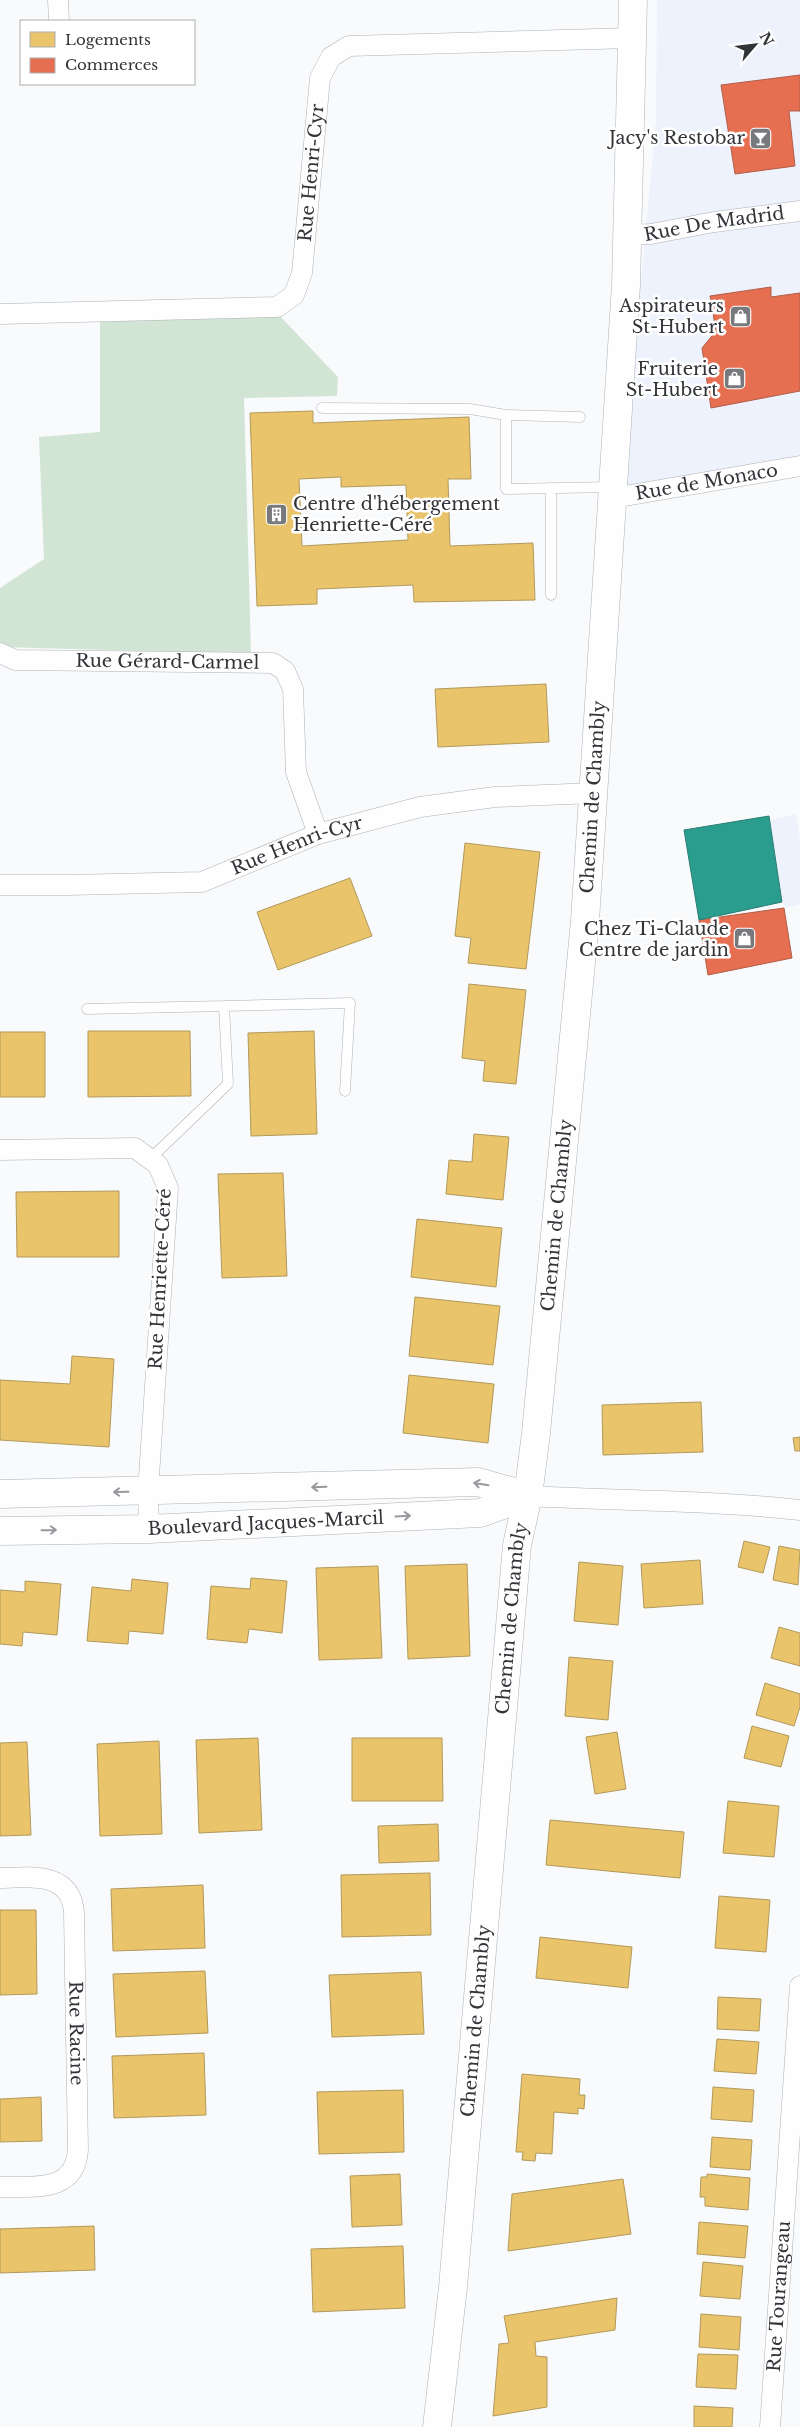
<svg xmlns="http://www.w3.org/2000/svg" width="800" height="2427" font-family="'Libre Baskerville',serif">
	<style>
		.built { fill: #edf2fd }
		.green { fill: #d2e5d5 }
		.homes { fill: #e9c46a; stroke: #b2995b; fill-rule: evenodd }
		.shops { fill: #e76f51; stroke: #b15d4a }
		.schools { fill: #2a9d8f; stroke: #2c7e75 }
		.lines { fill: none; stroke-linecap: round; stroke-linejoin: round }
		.lane-casing { stroke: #afb1b4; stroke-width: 11 }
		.street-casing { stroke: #afb1b4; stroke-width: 21 }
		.secondary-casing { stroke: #afb1b4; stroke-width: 29 }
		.lane { stroke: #fefeff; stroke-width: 10 }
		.street { stroke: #fefeff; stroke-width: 20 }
		.secondary { stroke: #fefeff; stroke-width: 28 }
		.oneway { stroke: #98999c }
		.labels { text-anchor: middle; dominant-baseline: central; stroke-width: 5; stroke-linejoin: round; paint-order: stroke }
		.poi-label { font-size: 18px; fill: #323438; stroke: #fff; text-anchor: end }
		.street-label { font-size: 18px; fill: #323438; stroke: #fff }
	</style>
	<rect width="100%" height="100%" fill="#f8fafc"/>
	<!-- built -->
	<path class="built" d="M657 0H800V459L621 490 656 123Z
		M796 814 800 841V904L784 908 770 820Z"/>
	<!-- green -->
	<path class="green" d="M277 313 338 377 337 396 244 398 251 654 0 647V588L44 559 39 437 100 432V322Z"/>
	<!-- homes -->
	<path class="homes" d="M313 411V423L469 417 471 479H448L450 546 533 543 535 600 414 602 413 585 317 589V604L257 606 250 413ZM341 477V487L406 485 408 540 302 546 299 479Z
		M546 684 549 742 438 747 435 689Z
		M465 843 540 852 526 969 468 963 471 938 455 936Z
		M350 878 372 936 278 970 257 912Z
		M469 984 526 990 516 1084 483 1081 485 1061 462 1058Z
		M88 1031H190L191 1096 88 1097Z
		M314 1031 317 1134 251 1136 248 1033Z
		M0 1032H45V1097H0Z
		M474 1134 509 1137 503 1200 446 1194 449 1160 472 1162Z
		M283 1173 287 1276 222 1278 218 1174Z
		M119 1191V1257H17L16 1192Z
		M417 1219 502 1228 496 1287 411 1277Z
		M415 1297 500 1306 493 1365 409 1356Z
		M72 1356 114 1359 109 1447 0 1440V1380L70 1384Z
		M409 1375 494 1384 488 1443 403 1433Z
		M701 1402 703 1452 603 1455 602 1405Z
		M800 1437V1451H795L793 1438Z
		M744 1541 770 1547 763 1573 738 1567Z
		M779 1546 800 1550 798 1585 773 1580Z
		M700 1560 703 1604 644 1608 641 1564Z
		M579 1562 623 1566 618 1625 574 1621Z
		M467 1564 470 1656 408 1659 405 1566Z
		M378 1566 382 1658 319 1660 316 1568Z
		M251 1578 287 1581 282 1633 249 1629 247 1643 207 1639 211 1586 250 1589Z
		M132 1579 168 1583 163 1634 129 1631 128 1644 87 1641 92 1587 131 1591Z
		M25 1581 61 1584 57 1635 23 1632 22 1646 0 1644V1590L25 1592Z
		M779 1627 800 1633V1666L771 1658Z
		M569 1657 613 1661 608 1720 565 1716Z
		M765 1683 800 1694V1707L794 1726 756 1715Z
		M752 1726 789 1736 781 1767 744 1758Z
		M617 1732 626 1789 595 1794 586 1737Z
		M258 1738 262 1830 199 1833 196 1740Z
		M352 1738H442L443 1801H352Z
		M159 1741 162 1834 100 1836 97 1744Z
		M27 1742 31 1835 0 1836V1743Z
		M728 1801 779 1806 774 1857 723 1853Z
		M550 1820 684 1832 680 1878 546 1865Z
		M438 1824 439 1861 379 1863 378 1826Z
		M430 1873 431 1935 342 1937 341 1875Z
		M203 1885 205 1948 113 1951 111 1889Z
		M719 1896 770 1900 766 1952 715 1948Z
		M0 1910H36L37 1994 0 1995Z
		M540 1937 632 1947 628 1988 536 1978Z
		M205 1971 208 2033 116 2037 113 1974Z
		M421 1972 424 2034 332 2037 329 1975Z
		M718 1997 761 1999 759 2031 717 2029Z
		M717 2039 759 2042 756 2074 714 2071Z
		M204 2053 206 2115 114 2118 112 2056Z
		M522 2074 580 2079 579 2095H585L584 2109 578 2108V2114L554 2112 552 2154 536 2153 535 2161 522 2160 523 2152H516Z
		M713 2087 754 2090 752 2122 711 2119Z
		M403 2090 404 2152 319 2154 317 2092Z
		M41 2097 42 2141 0 2142V2099Z
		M712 2137 752 2140 750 2170 710 2167Z
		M400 2174 402 2225 352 2227 350 2176Z
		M707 2174 750 2178 748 2210 705 2206V2197H700L701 2177H707Z
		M623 2179 631 2234 508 2251 512 2194Z
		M699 2222 748 2226 745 2258 697 2254Z
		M94 2226 95 2270 0 2273V2229Z
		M403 2246 405 2308 313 2312 311 2249Z
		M703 2262 743 2266 740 2299 700 2296Z
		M617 2298 615 2330 535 2342 536 2356 547 2357V2407L493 2416 499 2344 509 2343 504 2316Z
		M701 2314 741 2317 739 2350 699 2347Z
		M698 2354 738 2355 736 2389 696 2387Z
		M694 2406 733 2408 732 2427H694Z"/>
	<!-- shops -->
	<path class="shops" d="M800 75V111H789L795 166 735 174 721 85Z
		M771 287V297L800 293V391L711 408 702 348 716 331 710 296Z
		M784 908 792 958 708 975 699 920Z"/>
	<!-- schools -->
	<path class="schools" d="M769 816 782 902 699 920 684 830Z"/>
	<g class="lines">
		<defs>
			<path id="lane" d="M322 408 470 409 506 415V489L612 487
				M506 415 580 417
				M551 488V595
				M224 1006 350 1003 345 1091
				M87 1009 224 1006 228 1084 150 1159"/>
			<g id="street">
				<path d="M58 0 59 21"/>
				<path id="s1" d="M627 235 651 234 714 222 800 211"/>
				<path id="s2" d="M0 314 277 307 294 295 302 273 320 78 331 57 349 46 632 38"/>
				<path id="s3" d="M613 498 800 466"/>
				<path id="s4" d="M0 653 15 660 273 663 285 671 293 689 296 772 318 834"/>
				<path id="s5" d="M0 885H68L202 882 318 834 420 807 495 797 594 793"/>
				<path d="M0 1150 135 1148 158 1165 168 1188 148 1492 149 1529"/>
				<path d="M528 1496C619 1501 710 1500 800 1510"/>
				<path id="s6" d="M0 1878C30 1877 71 1871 74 1913L78 2150C75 2194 32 2186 0 2187"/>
				<path id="s7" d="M770 2427 800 1986"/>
			</g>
			<g id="secondary">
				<path d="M0 1494 478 1482 528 1496"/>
				<path id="s8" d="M0 1531 149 1529 480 1513 528 1496"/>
				<path id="s9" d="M437 2427 453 2287 517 1545 528 1496 536 1433 585 921 626 285 633 0"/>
			</g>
		</defs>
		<!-- lane casing -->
		<use href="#lane" class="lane-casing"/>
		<!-- street casing -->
		<use href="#street" class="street-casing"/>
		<!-- secondary casing -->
		<use href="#secondary" class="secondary-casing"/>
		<!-- lane -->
		<use href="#lane" class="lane"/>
		<!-- street -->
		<use href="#street" class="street"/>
		<!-- secondary -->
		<use href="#secondary" class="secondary"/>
	</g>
	<!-- one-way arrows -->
	<defs><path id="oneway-shaft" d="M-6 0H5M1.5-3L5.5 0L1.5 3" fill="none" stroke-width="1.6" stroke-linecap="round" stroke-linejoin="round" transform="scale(1.25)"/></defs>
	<g class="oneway">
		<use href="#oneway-shaft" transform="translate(481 1484) rotate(-170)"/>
		<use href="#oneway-shaft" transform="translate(319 1487) rotate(178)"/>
		<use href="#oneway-shaft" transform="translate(121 1492) rotate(179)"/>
		<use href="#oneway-shaft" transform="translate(403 1516) rotate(-3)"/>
		<use href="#oneway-shaft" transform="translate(49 1530) rotate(-1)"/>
	</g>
	<!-- icons -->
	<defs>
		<symbol id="bar-square" viewBox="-11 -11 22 22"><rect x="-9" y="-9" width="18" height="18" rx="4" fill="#77797d" stroke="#fff"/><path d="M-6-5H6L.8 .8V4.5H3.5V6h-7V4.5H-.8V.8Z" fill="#fff"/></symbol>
		<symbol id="shop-square" viewBox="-11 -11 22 22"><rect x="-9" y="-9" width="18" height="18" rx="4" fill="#77797d" stroke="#fff"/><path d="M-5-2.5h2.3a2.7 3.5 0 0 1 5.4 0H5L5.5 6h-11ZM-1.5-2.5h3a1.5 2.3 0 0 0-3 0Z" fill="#fff"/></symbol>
		<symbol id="building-square" viewBox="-11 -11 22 22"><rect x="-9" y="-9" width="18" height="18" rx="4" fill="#77797d" stroke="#fff"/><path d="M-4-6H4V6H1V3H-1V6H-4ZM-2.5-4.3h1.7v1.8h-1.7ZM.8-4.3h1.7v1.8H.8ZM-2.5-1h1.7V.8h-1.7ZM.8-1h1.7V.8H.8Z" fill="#fff"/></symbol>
	</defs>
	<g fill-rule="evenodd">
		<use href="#bar-square" x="748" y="126" width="25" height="25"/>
		<use href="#shop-square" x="728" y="304" width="25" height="25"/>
		<use href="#shop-square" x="722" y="366" width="25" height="25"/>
		<use href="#building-square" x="264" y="502" width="25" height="25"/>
		<use href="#shop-square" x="732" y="926" width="25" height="25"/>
	</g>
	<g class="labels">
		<!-- poi labels -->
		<g class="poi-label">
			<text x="745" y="138">Jacy's Restobar</text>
			<text x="724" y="306">Aspirateurs<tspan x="724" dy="21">St-Hubert</tspan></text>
			<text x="718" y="369">Fruiterie<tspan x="718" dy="21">St-Hubert</tspan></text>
			<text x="293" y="504" text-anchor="start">Centre d'hébergement<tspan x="293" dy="21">Henriette-Céré</tspan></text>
			<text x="729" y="929">Chez Ti-Claude<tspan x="729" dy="21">Centre de jardin</tspan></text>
		</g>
		<!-- street labels -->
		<g class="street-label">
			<text stroke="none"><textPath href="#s2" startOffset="422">Rue Henri-Cyr</textPath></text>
			<text stroke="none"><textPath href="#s1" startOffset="88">Rue De Madrid</textPath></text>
			<text stroke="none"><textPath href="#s3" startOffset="95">Rue de Monaco</textPath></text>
			<text stroke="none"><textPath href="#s4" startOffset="169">Rue Gérard-Carmel</textPath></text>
			<text stroke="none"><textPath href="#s9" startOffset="1638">Chemin de Chambly</textPath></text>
			<text stroke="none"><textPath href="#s5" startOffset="304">Rue Henri-Cyr</textPath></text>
			<text stroke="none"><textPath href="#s9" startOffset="1218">Chemin de Chambly</textPath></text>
			<text transform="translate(160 1279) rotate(-87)">Rue Henriette-Céré</text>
			<text stroke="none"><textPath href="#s8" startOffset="266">Boulevard Jacques-Marcil</textPath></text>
			<text stroke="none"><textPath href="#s9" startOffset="812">Chemin de Chambly</textPath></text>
			<text stroke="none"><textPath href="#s9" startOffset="408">Chemin de Chambly</textPath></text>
			<text stroke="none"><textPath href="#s6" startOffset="214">Rue Racine</textPath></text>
			<text stroke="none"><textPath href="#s7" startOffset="131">Rue Tourangeau</textPath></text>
		</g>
	</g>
	<!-- legend -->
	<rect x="20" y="20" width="175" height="65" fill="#ffffff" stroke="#adaeaf"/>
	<rect x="30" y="32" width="25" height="15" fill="#e9c46a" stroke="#adaeaf"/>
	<text x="65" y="45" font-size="15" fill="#323438">Logements</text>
	<rect x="30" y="58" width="25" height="15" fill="#e76f51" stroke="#adaeaf"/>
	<text x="65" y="70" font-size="15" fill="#323438">Commerces</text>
	<!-- north arrow -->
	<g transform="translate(755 45) rotate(62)" stroke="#ffffff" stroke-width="4" paint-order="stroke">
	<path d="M0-4L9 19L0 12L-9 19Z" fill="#323438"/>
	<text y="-8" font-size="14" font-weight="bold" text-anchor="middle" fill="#323438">N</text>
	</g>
</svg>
